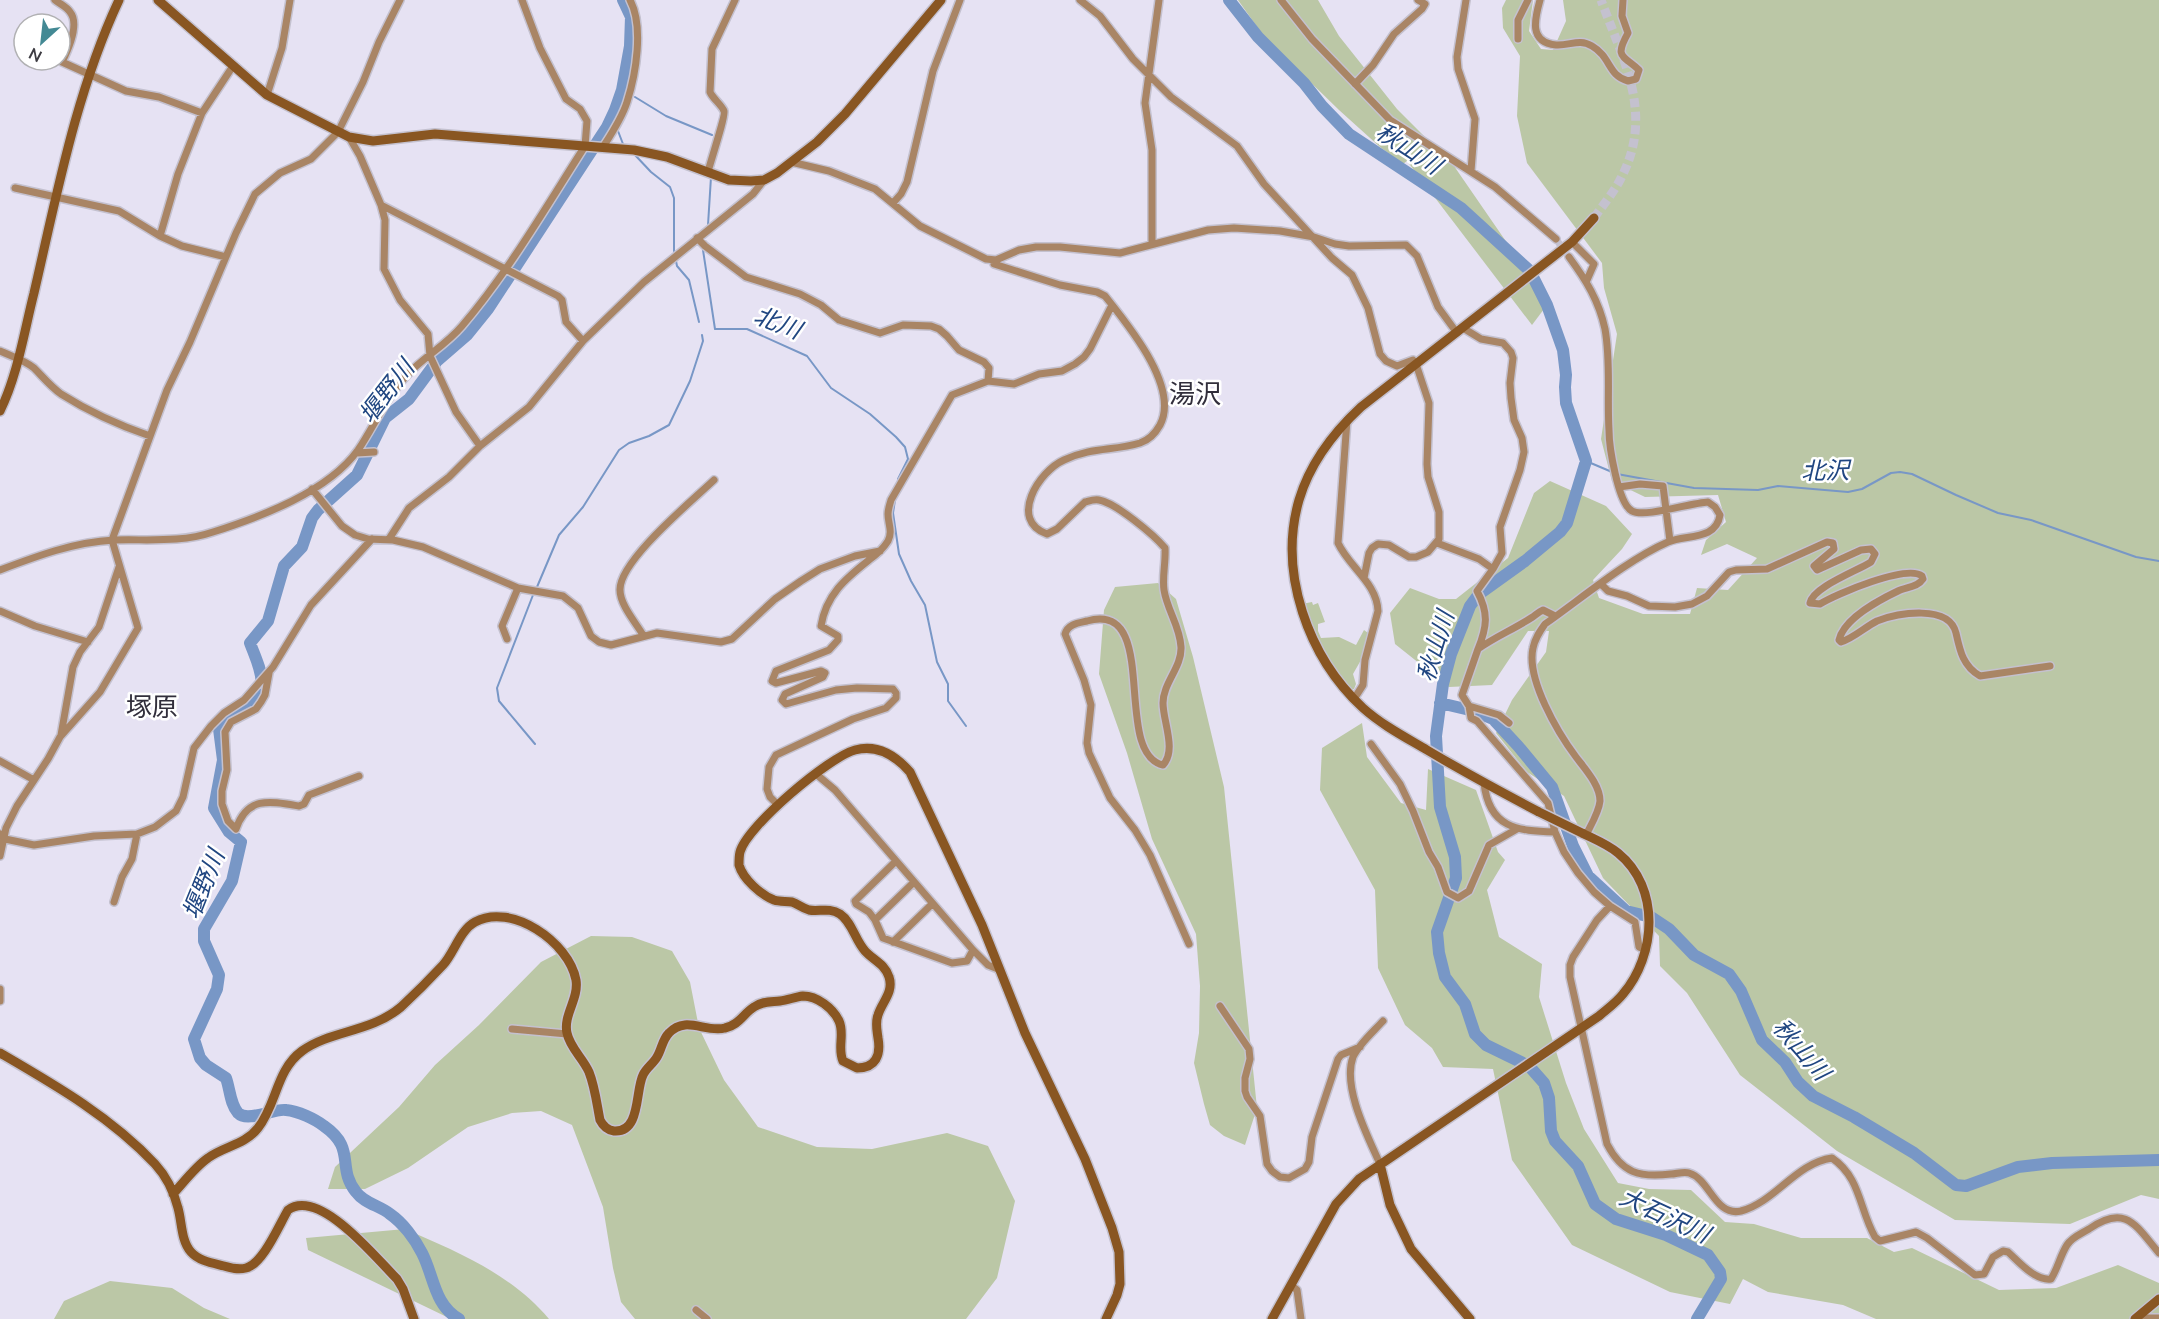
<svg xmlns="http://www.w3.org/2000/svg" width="2159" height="1319" font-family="Mulish,'Noto Sans JP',sans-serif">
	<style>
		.green { fill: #bbc7a6 }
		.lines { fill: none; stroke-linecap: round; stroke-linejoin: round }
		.stream { stroke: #7897c6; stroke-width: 2 }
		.river { stroke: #7897c6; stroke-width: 12 }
		.street-tunnel { stroke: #c4c1cf; stroke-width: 7; stroke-dasharray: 7 3.5; stroke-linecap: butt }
		.secondary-tunnel { stroke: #c4c1cf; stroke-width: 9; stroke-dasharray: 9 4.5; stroke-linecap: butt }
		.street-casing { stroke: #c4c1cf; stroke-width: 10 }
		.secondary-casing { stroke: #c4c1cf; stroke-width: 12 }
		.street { stroke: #a98565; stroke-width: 7 }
		.secondary { stroke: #895622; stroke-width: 9 }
		.secondary-bridge-casing { stroke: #c4c1cf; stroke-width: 12; stroke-linecap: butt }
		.secondary-bridge { stroke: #895622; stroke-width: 9 }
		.labels { text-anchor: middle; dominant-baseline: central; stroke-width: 5; stroke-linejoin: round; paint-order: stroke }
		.water-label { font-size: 24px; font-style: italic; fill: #204681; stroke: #fff }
		.quarter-label { font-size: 26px; fill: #312e3b; stroke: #fff }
	</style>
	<rect width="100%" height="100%" fill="#e6e2f3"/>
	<!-- green -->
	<path class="green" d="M1238 0H1318L1339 36 1397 109 1454 166 1514 253 1544 309 1532 325 1407 161 1403 164 1380 147 1339 110 1265 38Z
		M1506 0H1533L1529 31 1541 49 1553 50 1566 21 1563 0H2159V1199L2141 1195 2070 1224 1955 1220 1837 1151 1740 1075 1687 993 1660 966 1659 936 1603 878 1564 796 1527 772 1496 733 1512 700 1546 652 1549 631H1528L1492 685 1449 687 1395 644 1390 613 1410 588 1439 599H1456L1508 558 1534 493 1550 481 1606 506 1632 534 1622 549 1593 580 1599 598 1643 614H1690L1697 588 1728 590 1757 558 1727 544 1701 555 1706 540 1726 522 1718 495 1645 497 1612 481 1601 439 1617 334 1604 288 1602 263 1527 163 1517 116 1520 56 1503 28 1502 8Z
		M1158 583 1176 599 1193 657 1224 787 1257 1108 1245 1145 1224 1136 1210 1125 1204 1104 1194 1063 1199 1033 1200 986 1196 934 1152 839 1127 753 1099 674 1104 610 1115 587Z
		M1312 602 1313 605 1318 603 1325 622 1318 624V631L1321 638 1339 637 1356 645 1364 630 1368 633 1361 660 1353 674 1356 684 1354 689H1349L1321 649 1302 604Z
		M1362 723 1367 757 1401 803 1426 810 1428 769 1476 790 1498 852 1505 860 1487 890 1499 937 1542 964 1539 997 1566 1083 1584 1129 1618 1183 1649 1189 1691 1190 1725 1222 1754 1224 1801 1238H1867L1894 1252 1912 1248 1999 1290 2056 1288 2118 1265 2159 1283V1319H1876L1843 1305 1768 1292 1743 1279 1730 1304 1670 1292 1572 1245 1512 1160 1493 1069 1443 1067 1432 1048 1405 1025 1378 968 1375 890 1320 790 1322 748Z
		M591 936 632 937 672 951 690 982 699 1028 724 1080 758 1127 817 1147 872 1149 947 1133 988 1146 1015 1201 997 1278 966 1319H635L621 1302 613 1268 603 1207 572 1125 541 1111 512 1113 468 1127 408 1168 365 1189H328L335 1167 399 1107 435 1065 479 1025 541 962Z
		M405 1229C458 1252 511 1274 549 1319H451L308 1250 306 1238Z
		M110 1281 172 1288 204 1308 230 1319H54L64 1301Z"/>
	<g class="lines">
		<!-- stream -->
		<path class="stream" d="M635 97 666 116 712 135
			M615 110 616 116
			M618 131 623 144
			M635 155 651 172 670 187 674 198V251L677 266 689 280 699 322
			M713 167 715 158
			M708 225 711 177
			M703 250 715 329H747L807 356 831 388 870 414 896 437 905 447 908 459 898 479
			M1586 461 1612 472
			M1617 474 1694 488 1758 490 1778 486 1848 492 1862 489 1891 473 1900 472 1912 474 1956 495 1998 513 2031 520 2136 557 2159 561
			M895 500 893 513 899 554 911 581 925 605 937 662 948 684V701L966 726
			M537 587 559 535 583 507 619 450 629 443 649 436 669 425 690 381 703 341 702 335
			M533 595 497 688 499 701 535 744"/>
		<!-- river -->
		<path class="river" d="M1229 0 1258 37 1304 83 1322 106 1349 134 1461 208 1530 271 1547 305 1563 350 1566 375 1565 387 1566 403 1586 461 1567 523 1560 532 1525 561 1479 594 1470 606 1451 654 1443 684 1436 736 1440 807 1455 857 1456 878 1437 932 1439 953 1445 977 1465 1004 1475 1034 1486 1045 1529 1066 1544 1083 1549 1098 1551 1131 1555 1141 1578 1166 1595 1204 1616 1219 1666 1235 1708 1255 1720 1272 1721 1279 1697 1319
			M1440 703 1474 711 1493 719 1518 746 1552 787 1573 846 1588 876 1626 911 1651 917 1669 929 1694 955 1729 974 1741 991 1762 1040 1785 1062 1798 1082 1813 1096 1854 1117 1914 1153 1956 1185 1966 1186 2018 1167 2052 1163 2159 1160
			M459 1319C434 1305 434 1276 422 1253 415 1239 403 1223 390 1214 380 1206 364 1203 356 1192 336 1167 357 1149 324 1126 315 1119 298 1111 286 1110 274 1108 248 1123 238 1113 230 1104 230 1089 226 1078L206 1065 200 1058 194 1039 217 989 219 975 204 941V929L232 881 241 842 229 832 214 808 223 760 219 729C226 719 235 714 245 708 273 691 259 667 250 643L268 621 284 566 302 547 312 518 318 510 357 475 385 418 409 399 437 361 467 335 488 309 607 127 615 110 622 90 630 46 631 17 623 0"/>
		<!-- street-tunnel -->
		<path class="street-tunnel" d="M1556 239 1569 257"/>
		<!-- secondary-tunnel -->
		<path class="secondary-tunnel" d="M1594 218C1603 205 1615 191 1622 176 1654 113 1623 60 1601 0"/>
		<defs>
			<path id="street" d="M55 0C60 4 67 7 70 12 80 24 68 50 62 62L126 91 159 97 202 113
				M1080 0 1100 16 1133 59 1171 97 1237 146 1264 184 1332 258 1352 275 1368 308 1380 354 1386 361 1397 366 1413 360 1416 364 1429 403 1427 464 1428 477 1439 512V539L1428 552 1416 557H1409L1389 545 1378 544 1372 548 1369 553 1364 578
				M1281 0 1312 39 1390 120 1495 187 1556 239
				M1466 0 1457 57 1458 69 1475 119 1471 171
				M1540 0C1535 18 1528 42 1556 45 1570 46 1579 38 1592 46 1611 57 1608 76 1628 81L1636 79 1639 70C1623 55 1614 58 1628 33L1622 16 1623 0
				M1518 39V20L1528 0
				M1355 84 1373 65 1394 34 1422 9 1425 4 1418 0
				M267 95 282 48 290 0
				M349 137 360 156 381 205 385 220 384 269 400 300 428 334 430 356 456 412 480 446
				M603 147C612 133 622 118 627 102 636 74 644 26 630 0
				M791 162 829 171 875 189 920 226 986 259 996 260 1019 250 1036 247H1060L1120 253 1208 230 1234 228 1280 231 1314 237 1335 244 1349 246 1406 245 1417 256 1438 307 1457 333
				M708 172C710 163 726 115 724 111 721 104 713 99 710 92L712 49 735 0
				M15 188 119 211 160 236 182 246 226 257
				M893 203 901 194 907 182 933 71 960 0
				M381 205 558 296 562 300 566 322 583 341
				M160 236 178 174 202 113 233 66
				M697 238 705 246 746 277 800 294 821 305 839 320 880 333 903 325 931 326 939 329 947 336 959 350 984 362 989 368 988 381
				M1572 242 1594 264 1587 280
				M1152 244V150L1145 103 1159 0
				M1569 257C1586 280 1599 301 1605 329 1611 362 1607 397 1609 430 1609 446 1618 504 1632 511 1644 518 1690 503 1708 502L1715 507 1720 515C1716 541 1686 534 1668 542 1627 560 1582 598 1545 624 1540 631 1535 638 1533 648 1526 679 1558 733 1576 757 1585 769 1600 785 1600 801 1599 812 1591 825 1586 835
				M994 264 1060 285 1097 292 1105 296C1128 325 1180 387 1160 425 1155 434 1149 440 1140 443 1113 451 1092 447 1064 460 1039 471 1008 520 1047 534L1057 529 1085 502C1089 501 1094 499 1099 500 1116 503 1154 535 1165 548 1166 562 1162 577 1164 590 1167 610 1180 626 1181 647 1182 667 1163 683 1163 703 1163 722 1177 750 1163 765 1111 753 1162 600 1087 621 1078 623 1068 624 1065 634L1084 680 1091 705 1087 743 1089 753 1110 798 1135 830 1150 855 1189 944
				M1463 328 1481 339 1503 343 1511 352 1513 358 1510 383 1511 398 1514 420 1522 438 1524 452 1520 470 1500 527 1502 553 1493 569 1477 591C1489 613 1487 627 1478 649 1495 637 1514 629 1531 618 1535 616 1538 612 1543 610L1555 616
				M0 351C11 356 24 360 34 368 43 377 50 386 61 394 91 413 118 425 150 436
				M1347 420 1338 543C1349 567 1377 583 1378 611L1365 660 1363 685 1354 699
				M356 453 374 452
				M1619 487 1640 484 1663 486 1670 541
				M312 489 342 526 355 535 368 539 393 540 423 547 518 588 563 596 578 608 591 636 599 642 611 645 657 633 721 642 732 639 775 599 801 581 820 569 855 556 880 551
				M389 539 409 508 449 477 480 446 529 407 583 341 644 282 753 194 764 180
				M1437 543 1479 559 1493 569
				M0 570C37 556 74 542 114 540 147 539 181 543 213 532 260 517 328 492 358 450 375 425 386 397 408 374 424 357 446 345 462 326 509 271 546 207 585 146L587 121 580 109 566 99 540 48 522 0
				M1601 584 1608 591 1627 596 1649 606 1675 607 1692 604 1707 596 1729 572 1736 570 1767 569 1827 542 1833 543 1834 549 1814 566 1817 570 1861 550 1871 549 1875 554 1871 562C1857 571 1813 587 1810 603L1820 604C1836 594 1907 564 1922 576L1923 579C1918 587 1906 587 1898 591 1879 600 1844 619 1839 640L1841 642C1854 638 1865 627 1877 621 1898 613 1949 604 1956 633 1960 651 1963 666 1980 676L2050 666
				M0 611 35 626 88 642
				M643 635C636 623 620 605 620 590 619 561 692 501 714 480
				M507 639 502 626 518 588
				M1478 649 1462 695 1469 706 1471 718 1477 721 1548 803 1555 832 1564 852 1578 873 1594 892 1610 906 1635 922 1639 947 1646 950
				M269 673 265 695 261 702 256 709 231 722 225 732 227 770 222 791V804L228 821 236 829C247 796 270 801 299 806L304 804 309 795 359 776
				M1469 706 1499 715 1509 723
				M61 735 73 667 80 652 99 627 119 567
				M1371 744 1400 784 1413 811 1429 852 1438 867 1447 892 1458 898 1469 891 1489 845 1517 829
				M0 761 34 780
				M816 774 835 790 973 950 988 965 998 969
				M1484 783C1489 828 1517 831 1555 832
				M778 805 770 797 767 789 769 767 776 755 853 719 886 708 896 698V693L893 689 857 688 836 690 786 704 782 700 785 694 823 677 825 673 821 671 776 683 772 681 776 671 829 650 838 640V636L821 626C826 595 845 579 869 560 876 555 883 549 888 541 893 531 888 524 888 514 888 509 890 504 891 500L952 395 988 381 1014 384 1039 374 1062 371 1075 364 1084 357 1090 349 1112 305
				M0 834 5 839 34 845 94 836 137 834 155 827 176 811 183 797 194 748 211 726 224 713 244 700 273 667 311 605 372 539
				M0 856 6 828 17 806 48 759 60 737 100 692 138 628 112 540 167 390 190 342 236 233 255 194 280 173 311 159 338 132 363 82 379 42 400 0
				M896 861 855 901 856 904 869 912 875 920 883 938 952 963 967 961 973 950
				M114 902 122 877 132 859 137 834
				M1610 906 1597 920 1573 957 1570 965V977L1607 1144C1622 1173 1639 1178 1671 1174 1676 1174 1684 1171 1689 1173 1710 1179 1715 1217 1741 1211 1775 1202 1796 1163 1832 1158 1861 1178 1859 1209 1875 1237L1880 1241 1916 1232 1927 1238 1975 1275 1984 1274 1993 1257 2003 1251 2008 1252C2019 1262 2035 1281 2051 1279 2058 1268 2060 1256 2067 1245 2072 1237 2081 1234 2089 1229 2126 1203 2136 1226 2159 1253
				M875 920 914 882
				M893 942 932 904
				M0 989V1001
				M1220 1006 1249 1049 1250 1059 1245 1078V1091L1247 1097 1260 1116 1267 1164 1272 1171 1280 1177 1289 1178 1305 1169 1309 1162 1312 1137 1338 1059 1341 1055 1360 1047
				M512 1029 567 1034
				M1380 1164C1368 1137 1342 1087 1353 1057 1359 1044 1373 1032 1383 1021
				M1291 1285 1297 1290 1301 1319
				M696 1310 707 1319
				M2137 1318H2159"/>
			<path id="secondary" d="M158 0 267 95 349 137 373 141 435 134 634 150 667 157 729 180 751 181 764 180 777 173 817 142 845 114 941 0
				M0 411C18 374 24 332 34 293 57 194 76 92 119 0
				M1539 812C1501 792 1464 772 1427 750 1405 737 1382 725 1363 708 1308 657 1278 573 1299 500 1310 463 1333 433 1361 407L1572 242 1594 218
				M0 1053C55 1085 111 1117 155 1164 166 1176 174 1192 178 1208 182 1222 181 1241 191 1252 199 1261 212 1263 224 1266 231 1268 238 1270 246 1268 263 1264 279 1225 288 1210 319 1187 376 1258 397 1279L403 1289 414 1319
				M1380 1164 1390 1205 1411 1249 1470 1319
				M173 1194C184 1182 195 1167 208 1158 224 1146 245 1145 258 1128 277 1104 276 1070 302 1051 331 1030 370 1033 401 1007 415 994 430 979 443 965 454 953 460 930 475 922 511 902 569 942 576 980 579 999 563 1015 567 1033 570 1048 583 1058 589 1072 595 1087 597 1105 600 1120 603 1126 607 1130 614 1131 641 1133 635 1091 643 1075 646 1068 653 1064 657 1057 662 1049 662 1040 669 1033 686 1015 705 1033 725 1028 739 1025 743 1014 754 1007 762 1001 771 1002 780 1001 788 1000 795 997 803 996 817 996 833 1008 839 1021 845 1034 837 1048 843 1061L857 1068C876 1068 881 1055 878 1038 877 1030 875 1023 878 1015 882 1002 894 992 889 977 885 964 873 960 865 951 855 940 852 922 840 914 829 907 819 912 809 910 802 908 798 904 792 902 786 901 780 902 774 900 761 895 743 879 739 865 739 861 739 856 740 852 747 826 829 757 855 750 877 744 896 756 910 772L982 925 1025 1033 1085 1159 1112 1228 1119 1252 1120 1284 1117 1295 1106 1319
				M1272 1319 1336 1204 1359 1179 1599 1016C1607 1009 1616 1003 1623 994 1656 955 1661 888 1618 853 1607 844 1594 839 1582 833
				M2135 1319 2159 1299"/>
		</defs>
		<!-- street casing -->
		<use href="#street" class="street-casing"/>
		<!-- secondary casing -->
		<use href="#secondary" class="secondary-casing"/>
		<!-- street -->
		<use href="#street" class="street"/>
		<!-- secondary -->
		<use href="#secondary" class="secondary"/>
		<defs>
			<path id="secondary-bridge" d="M1539 812 1582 833"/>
		</defs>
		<!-- secondary-bridge casing -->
		<use href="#secondary-bridge" class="secondary-bridge-casing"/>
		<!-- secondary-bridge -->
		<use href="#secondary-bridge" class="secondary-bridge"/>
	</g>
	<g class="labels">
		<!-- water labels -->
		<g class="water-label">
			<text transform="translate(1409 148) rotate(33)">秋山川</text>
			<text transform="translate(778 322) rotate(21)">北川</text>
			<text transform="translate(386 391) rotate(-52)">堰野川</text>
			<text transform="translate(1825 470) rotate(-1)">北沢</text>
			<text transform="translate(1435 646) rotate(-73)">秋山川</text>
			<text transform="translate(203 884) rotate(-68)">堰野川</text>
			<text transform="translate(1802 1049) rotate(49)">秋山川</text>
			<text transform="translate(1665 1215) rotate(25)">大石沢川</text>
		</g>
		<!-- quarter labels -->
		<g class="quarter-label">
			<text x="1195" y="393">湯沢</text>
			<text x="152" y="706">塚原</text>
		</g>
	</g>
	<!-- north arrow -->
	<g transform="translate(42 42) rotate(207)"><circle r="28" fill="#ffffff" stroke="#b1b1b3" stroke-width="1.5"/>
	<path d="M0-4.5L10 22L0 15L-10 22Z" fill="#438994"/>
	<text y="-9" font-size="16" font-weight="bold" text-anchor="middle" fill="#3c3b41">N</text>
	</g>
</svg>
